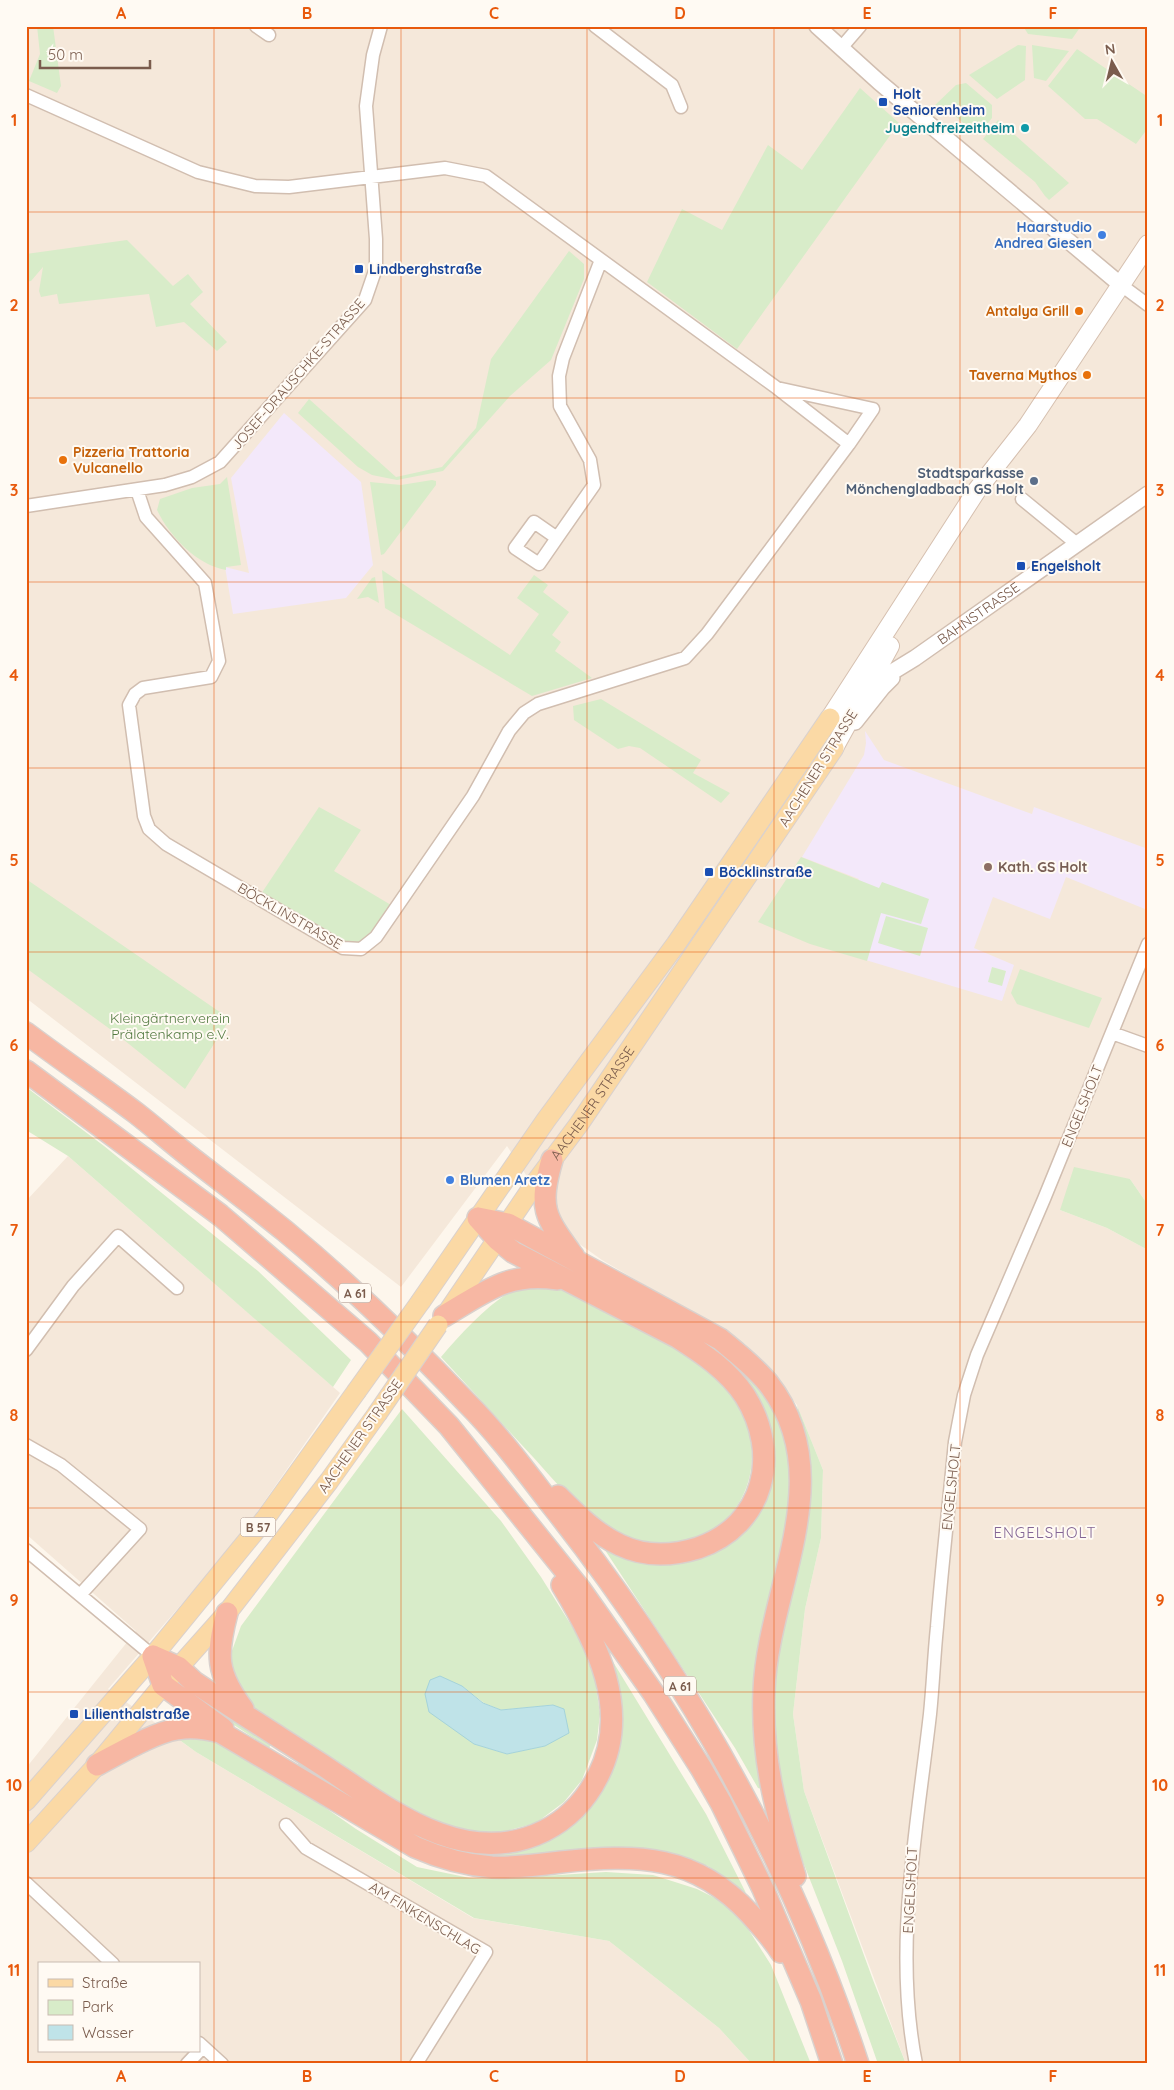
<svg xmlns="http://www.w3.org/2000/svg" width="1174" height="2090" font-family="Quicksand,sans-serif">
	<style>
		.residential { fill: #f5e8da; fill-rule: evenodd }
		.education { fill: #f3e8fa }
		.green { fill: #d8ecc9; fill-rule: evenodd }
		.water { fill: #bfe3e8; stroke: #a5d3da }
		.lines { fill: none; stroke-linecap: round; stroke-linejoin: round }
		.minor-casing { stroke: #d1beb0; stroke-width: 15 }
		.tertiary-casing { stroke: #d1beb0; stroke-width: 18 }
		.secondary-casing { stroke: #d6c0b0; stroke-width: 20 }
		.primary-casing { stroke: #dad1cd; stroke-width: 21 }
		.motorway-casing { stroke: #dad1cd; stroke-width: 24 }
		.minor { stroke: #fff; stroke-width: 12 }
		.tertiary { stroke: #fff; stroke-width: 15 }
		.secondary { stroke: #fff; stroke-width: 18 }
		.primary { stroke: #fbd9a5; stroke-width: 19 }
		.motorway { stroke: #f7b7a3; stroke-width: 21 }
		.primary-bridge-casing { stroke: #dad1cd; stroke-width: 21; stroke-linecap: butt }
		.primary-bridge { stroke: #fbd9a5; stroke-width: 19 }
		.grid { fill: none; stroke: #e8590c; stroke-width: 1; stroke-opacity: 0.55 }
		.transit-dot { fill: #1a4fb4; stroke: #fffaf3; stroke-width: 2 }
		.culture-dot { fill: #0f9aa8; stroke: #fffaf3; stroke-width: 2 }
		.shop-dot { fill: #3f7fe0; stroke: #fffaf3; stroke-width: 2 }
		.food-dot { fill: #e8710a; stroke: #fffaf3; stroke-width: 2 }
		.service-dot { fill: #5c6f8a; stroke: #fffaf3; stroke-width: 2 }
		.education-dot { fill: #8d6e63; stroke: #fffaf3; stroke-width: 2 }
		.labels { text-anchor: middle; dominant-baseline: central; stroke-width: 4; stroke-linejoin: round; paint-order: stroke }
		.shield { fill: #fffaf3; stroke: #a28b7f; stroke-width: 1 }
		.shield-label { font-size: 12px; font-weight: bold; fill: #7a5c4d }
		.transit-label { font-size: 14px; font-weight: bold; fill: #164399; stroke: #fffaf3; text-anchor: start }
		.culture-label { font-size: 14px; font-weight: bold; fill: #0d838f; stroke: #fffaf3; text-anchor: end }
		.shop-label { font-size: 14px; font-weight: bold; fill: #366cbe; stroke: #fffaf3; text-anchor: end }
		.food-label { font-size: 14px; font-weight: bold; fill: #c56008; stroke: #fffaf3; text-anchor: end }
		.street-label { font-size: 14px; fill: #7a5c4d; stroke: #fffaf3 }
		.service-label { font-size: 14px; font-weight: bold; fill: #4e5e75; stroke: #fffaf3; text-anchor: end }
		.education-label { font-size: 14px; font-weight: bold; fill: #785e54; stroke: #fffaf3; text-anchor: start }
		.park-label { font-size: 14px; fill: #537a41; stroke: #fffaf3 }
		.neighbourhood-label { font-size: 15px; letter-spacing: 1px; fill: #846695; stroke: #fffaf3 }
		.neatline { fill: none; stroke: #e8590c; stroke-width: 2 }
		.grid-label { font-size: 16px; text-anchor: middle; font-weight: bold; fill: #e8590c }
	</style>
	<rect width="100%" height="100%" fill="#fdf6ec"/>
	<!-- residential -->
	<path class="residential" d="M26 26H1148V1205L1130 1179 1060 1210 1107 1228 1148 1250V2064H906L804 1791 793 1714 805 1609 821 1538 823 1470 797 1405 766 1366 745 1344 602 1260 564 1233 507 1146 401 1287 26 998Z
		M68 1156 340 1393 239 1538 108 1689 196 1752 473 1918 609 1941 719 2028 752 2064H26V1768L136 1631 26 1534V1201ZM39 1964H199V2051H39Z"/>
	<!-- education -->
	<path class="education" d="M284 413 361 482 373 565 346 598 233 614 225 567 249 573 231 478Z
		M865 731 884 760 1032 814 1034 807 1148 849V902L1145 909 1066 877 1050 919 993 897 974 948 1014 965 1002 1001 809 943 859 879 802 857 864 755 866 743Z"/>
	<!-- green -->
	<path class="green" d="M37 26H53L61 86 57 93 29 81 40 54Z
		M1023 26H1081L1072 39 1028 34Z
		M1018 45 1026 46 1025 80 997 99 969 75Z
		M1032 45 1069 51 1046 81 1034 78Z
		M1077 49 1148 97V128L1136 144 1097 119H1085L1048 86Z
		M966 83 992 105V118L978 135 944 107 940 112 933 107 956 85Z
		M860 88 899 123 737 349 647 282 682 209 722 230 768 145 802 170Z
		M998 120 1069 183 1049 200 1045 196 1035 182 983 139Z
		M127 240 173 286 188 274 203 292 190 304 227 342 217 351 184 322 156 327 149 294 59 304 57 294 41 297 39 291 43 267 31 281 26 282V254Z
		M569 251 584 264V279L551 360 510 396 443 471 397 480 372 475 358 467 298 413 309 399 396 477 442 467 476 428 491 359Z
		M227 477 241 565 226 567V570C197 565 170 537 157 510L160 499 192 488 220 484Z
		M432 480 436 481V485L384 554 381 555 370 482 401 485Z
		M382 570 510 655 539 614 517 598 534 575 548 585 543 592 569 612 552 635 561 642 555 651 592 678 532 696 385 608Z
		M375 577 379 603 368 597 357 599 372 578Z
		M601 699 701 760 693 773 730 793 721 803 640 748 629 746 618 749 574 720 573 706Z
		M319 807 361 830 334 871 391 905 371 935 360 942 344 944 261 894Z
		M801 857 879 888 882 882 929 899 921 924 881 913 867 961 810 944 758 922Z
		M26 879 230 1019 185 1089 114 1032 26 968Z
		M886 916 928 928 920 956 878 943Z
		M992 967 1006 971 1002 986 988 982Z
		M1020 969 1102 998 1089 1028 1017 1004 1011 993Z
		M26 1087 104 1146 258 1271 351 1360 333 1387 68 1156 26 1130Z
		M1074 1167 1130 1179 1148 1205V1250L1107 1228 1060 1210Z
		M517 1287C529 1287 546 1285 558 1288 579 1293 615 1316 635 1327 674 1347 722 1372 742 1413 772 1476 731 1546 660 1545 642 1544 622 1535 607 1526 578 1510 555 1481 533 1457 502 1424 472 1390 441 1357 463 1331 487 1305 517 1287Z
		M676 1329C686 1332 699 1334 708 1339 720 1346 732 1360 742 1369 748 1375 757 1380 762 1387 825 1478 765 1577 755 1673 751 1712 756 1751 762 1789L758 1788 735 1748 601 1544 645 1559 748 1523 760 1414Z
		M797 1405 823 1470 821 1538 805 1609 793 1714 804 1791 873 1980 906 2064H878L842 1961 792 1834 777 1772 772 1730 774 1665 805 1531 810 1502 805 1444Z
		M402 1409 501 1521 541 1577 578 1636 595 1679 600 1714 597 1740 582 1780 564 1802 536 1823 502 1832H473L437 1821 392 1799 265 1719 237 1691 229 1659 241 1626ZM462 1686 484 1703 501 1710 553 1705 545 1746 507 1754 474 1744Z
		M607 1652 706 1814 746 1893 708 1866 679 1856 653 1851 497 1859 438 1850 297 1766 300 1760 435 1838 563 1829 619 1729 621 1708Z
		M199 1694 273 1741 269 1748 196 1700Z
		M174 1736H213L284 1779 356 1829 417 1867 470 1878 495 1879 606 1872 653 1875 697 1889 725 1903 745 1924 771 1965 811 2064H752L719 2028 609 1941 474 1918 196 1752Z"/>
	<!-- water -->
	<path class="water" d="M440 1676 462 1686 483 1703 501 1710 553 1705 564 1709 569 1733 545 1746 507 1754 474 1744 429 1712 425 1694 430 1680Z"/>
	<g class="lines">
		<defs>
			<path id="minor" d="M256 26 269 35
				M595 26 672 85 681 107
				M841 48 860 26
				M26 95 198 172 255 186 289 187 445 168 486 176 777 388 849 444 873 409 777 388
				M1121 285 1148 305
				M137 490 146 517 205 583 219 661 211 677 143 688 135 694 129 705 144 816 149 829 166 844 343 948 361 949 376 937 473 796 509 731 524 713 538 704 685 658 707 634 849 444
				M1022 499 1077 544
				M26 506 165 485 192 477 220 462 365 300 376 268V239L366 106 373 55 381 26
				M557 538 539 564 515 548 534 522 557 538 594 485 590 460 560 406 559 376 563 358 601 260
				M1112 1033 1148 1046
				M26 1350 73 1286 118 1236 177 1288
				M26 1445 61 1465 140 1529 80 1595
				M26 1550 153 1656
				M286 1825 306 1848 486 1952 416 2064
				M26 1883 113 1964
				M199 2043 222 2064
				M187 2064 203 2047
				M916 2064C893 1948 917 1829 930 1714 933 1685 934 1656 937 1627 942 1565 949 1504 955 1442L964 1395 977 1355 1044 1199 1148 944"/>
			<g id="tertiary">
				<path d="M817 26 879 82 1121 285"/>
				<path id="s1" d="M866 688 915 658 1148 494"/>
				<path d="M855 722 882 688 892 678"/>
			</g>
			<path id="secondary" d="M830 718 977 490 1028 425 1148 244
				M834 748 890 646"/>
			<g id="primary">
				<path d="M421 1301 546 1120 676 944 830 718"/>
				<path id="s2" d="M445 1316 538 1179 579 1124 834 748"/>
				<path d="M26 1801 153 1656 265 1519 356 1392"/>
				<path d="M26 1843 97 1765 163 1685 227 1613 329 1481 377 1414"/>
			</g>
			<path id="motorway" d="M26 1033C62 1060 100 1086 136 1113 154 1127 171 1142 189 1156 221 1181 253 1205 285 1231 349 1284 410 1343 467 1403 499 1435 526 1472 554 1508 686 1675 792 1861 858 2064
				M26 1071 220 1215 368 1342 449 1426 580 1589 654 1694 701 1768 721 1803 763 1889 811 2001 832 2064
				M552 1160C538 1209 545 1217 574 1257
				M478 1218 508 1224 720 1339C737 1353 754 1366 768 1383 841 1476 768 1589 764 1690 761 1758 776 1812 795 1876
				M478 1218 497 1239 513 1252 677 1337C702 1353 728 1370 745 1396 781 1454 765 1525 698 1548 672 1556 645 1557 620 1545 596 1534 577 1515 558 1496
				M444 1316C484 1293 508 1271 557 1279
				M227 1613C216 1655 216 1673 243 1709
				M153 1656 178 1667 194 1682C236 1710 279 1737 321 1764 385 1806 463 1871 544 1831 568 1819 586 1800 598 1776 632 1710 596 1641 562 1585
				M153 1656 163 1685 223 1729
				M97 1765C120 1753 153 1733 177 1729 192 1726 205 1728 220 1732L415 1847C440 1858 465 1865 492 1867 515 1868 538 1865 561 1862 637 1854 695 1854 750 1914 761 1926 772 1938 781 1952"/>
		</defs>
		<!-- minor casing -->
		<use href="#minor" class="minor-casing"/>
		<!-- tertiary casing -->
		<use href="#tertiary" class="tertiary-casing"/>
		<!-- secondary casing -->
		<use href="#secondary" class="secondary-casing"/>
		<!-- primary casing -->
		<use href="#primary" class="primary-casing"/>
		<!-- motorway casing -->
		<use href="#motorway" class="motorway-casing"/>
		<!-- minor -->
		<use href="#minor" class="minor"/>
		<!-- tertiary -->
		<use href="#tertiary" class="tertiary"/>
		<!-- secondary -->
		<use href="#secondary" class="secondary"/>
		<!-- primary -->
		<use href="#primary" class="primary"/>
		<!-- motorway -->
		<use href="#motorway" class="motorway"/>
		<defs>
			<path id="primary-bridge" d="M356 1392 421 1301
				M377 1414 438 1325"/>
		</defs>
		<!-- primary-bridge casing -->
		<use href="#primary-bridge" class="primary-bridge-casing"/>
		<!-- primary-bridge -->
		<use href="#primary-bridge" class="primary-bridge"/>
	</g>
	<!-- grid -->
	<path class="grid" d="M214 26V2064M401 26V2064M587 26V2064M774 26V2064M960 26V2064M26 212H1148M26 398H1148M26 582H1148M26 768H1148M26 952H1148M26 1138H1148M26 1322H1148M26 1508H1148M26 1692H1148M26 1878H1148"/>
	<!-- markers -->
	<g class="transit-dot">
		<rect x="878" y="97" width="10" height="10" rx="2.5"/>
		<rect x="354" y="264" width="10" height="10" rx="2.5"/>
		<rect x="1016" y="561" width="10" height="10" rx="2.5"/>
		<rect x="704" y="867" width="10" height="10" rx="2.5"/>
		<rect x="69" y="1709" width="10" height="10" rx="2.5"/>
	</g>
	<circle class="culture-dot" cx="1025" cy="128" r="5"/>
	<g class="shop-dot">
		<circle cx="1102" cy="235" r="5"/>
		<circle cx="450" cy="1180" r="5"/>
	</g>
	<g class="food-dot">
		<circle cx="1079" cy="311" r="5"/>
		<circle cx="1087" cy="375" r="5"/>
		<circle cx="63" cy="460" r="5"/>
	</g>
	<circle class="service-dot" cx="1034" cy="481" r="5"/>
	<circle class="education-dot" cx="988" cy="867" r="5"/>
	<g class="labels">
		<!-- shield labels -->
		<g class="shield">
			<rect x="339" y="1283.5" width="32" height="19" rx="4"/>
			<rect x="240.5" y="1517.5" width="35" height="19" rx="4"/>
			<rect x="664" y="1676.5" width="32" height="19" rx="4"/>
		</g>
		<g class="shield-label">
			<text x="355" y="1293">A 61</text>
			<text x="258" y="1527">B 57</text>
			<text x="680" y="1686">A 61</text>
		</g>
		<!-- transit labels -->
		<g class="transit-label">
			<text x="893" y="94">Holt<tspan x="893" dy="16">Seniorenheim</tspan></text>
			<text x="369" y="269">Lindberghstraße</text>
			<text x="1031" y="566">Engelsholt</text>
			<text x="719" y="872">Böcklinstraße</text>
			<text x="84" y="1714">Lilienthalstraße</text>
		</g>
		<!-- culture labels -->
		<g class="culture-label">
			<text x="1015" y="128">Jugendfreizeitheim</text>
		</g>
		<!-- shop labels -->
		<g class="shop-label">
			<text x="1092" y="227">Haarstudio<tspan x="1092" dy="16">Andrea Giesen</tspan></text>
			<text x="460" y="1180" text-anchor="start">Blumen Aretz</text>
		</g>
		<!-- food labels -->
		<g class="food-label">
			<text x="1069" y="311">Antalya Grill</text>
			<text x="1077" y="375">Taverna Mythos</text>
			<text x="73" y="452" text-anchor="start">Pizzeria Trattoria<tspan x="73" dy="16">Vulcanello</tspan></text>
		</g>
		<!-- street labels -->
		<g class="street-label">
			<text transform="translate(298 374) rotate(-49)">JOSEF-DRAUSCHKE-STRASSE</text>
			<text stroke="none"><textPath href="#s1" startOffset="135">BAHNSTRASSE</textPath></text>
			<text transform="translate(818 768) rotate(-58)">AACHENER STRASSE</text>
			<text transform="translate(290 916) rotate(30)">BÖCKLINSTRASSE</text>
			<text stroke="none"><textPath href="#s2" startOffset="259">AACHENER STRASSE</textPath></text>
			<text transform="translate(1082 1106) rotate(-68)">ENGELSHOLT</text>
			<text transform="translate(360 1436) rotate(-55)">AACHENER STRASSE</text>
			<text transform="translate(951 1487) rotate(-84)">ENGELSHOLT</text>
			<text transform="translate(910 1890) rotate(-87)">ENGELSHOLT</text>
			<text transform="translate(425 1918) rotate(31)">AM FINKENSCHLAG</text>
		</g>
		<!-- service labels -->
		<g class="service-label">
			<text x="1024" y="473">Stadtsparkasse<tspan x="1024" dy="16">Mönchengladbach GS Holt</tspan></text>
		</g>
		<!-- education labels -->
		<g class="education-label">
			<text x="998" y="867">Kath. GS Holt</text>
		</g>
		<!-- park labels -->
		<g class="park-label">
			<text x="170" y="1018">Kleingärtnerverein<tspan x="170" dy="16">Prälatenkamp e.V.</tspan></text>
		</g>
		<!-- neighbourhood labels -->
		<g class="neighbourhood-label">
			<text x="1045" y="1532">ENGELSHOLT</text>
		</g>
	</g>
	<!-- border -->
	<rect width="1174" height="2090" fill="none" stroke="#fffaf3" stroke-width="55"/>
	<!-- legend -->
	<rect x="38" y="1962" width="162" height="90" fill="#fffaf3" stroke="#cabbb1"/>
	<rect x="48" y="1979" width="25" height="8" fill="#fbd9a5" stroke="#cabbb1"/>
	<text x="82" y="1988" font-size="15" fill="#7a5c4d">Straße</text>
	<rect x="48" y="2000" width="25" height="15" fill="#d8ecc9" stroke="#cabbb1"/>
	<text x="82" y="2012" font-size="15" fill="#7a5c4d">Park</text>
	<rect x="48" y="2025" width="25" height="15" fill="#bfe3e8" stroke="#cabbb1"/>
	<text x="82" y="2038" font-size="15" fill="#7a5c4d">Wasser</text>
	<!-- north arrow -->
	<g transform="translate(1112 62) rotate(352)" stroke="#fffaf3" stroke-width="4" paint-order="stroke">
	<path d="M0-4L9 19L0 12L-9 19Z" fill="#7a5c4d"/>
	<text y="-8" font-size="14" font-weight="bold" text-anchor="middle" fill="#7a5c4d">N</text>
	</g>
	<!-- scale -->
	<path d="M40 60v8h110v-8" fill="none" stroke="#7a5c4d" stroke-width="2.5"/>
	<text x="48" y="60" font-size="15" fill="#7a5c4d" stroke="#fffaf3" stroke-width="4" paint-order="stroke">50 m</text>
	<rect x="28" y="28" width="1118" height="2034" class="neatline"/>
	<g class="grid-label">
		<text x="121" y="19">A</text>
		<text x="307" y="19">B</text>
		<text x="494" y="19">C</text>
		<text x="680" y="19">D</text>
		<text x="867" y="19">E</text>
		<text x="1053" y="19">F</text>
		<text x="14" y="126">1</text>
		<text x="1160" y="126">1</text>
		<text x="14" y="311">2</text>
		<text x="1160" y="311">2</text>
		<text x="14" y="496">3</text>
		<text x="1160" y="496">3</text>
		<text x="14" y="681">4</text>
		<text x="1160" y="681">4</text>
		<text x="14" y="866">5</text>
		<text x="1160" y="866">5</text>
		<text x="14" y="1051">6</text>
		<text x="1160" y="1051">6</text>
		<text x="14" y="1236">7</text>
		<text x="1160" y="1236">7</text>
		<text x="14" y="1421">8</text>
		<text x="1160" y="1421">8</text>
		<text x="14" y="1606">9</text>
		<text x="1160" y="1606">9</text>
		<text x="14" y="1791">10</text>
		<text x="1160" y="1791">10</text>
		<text x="14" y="1976">11</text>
		<text x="1160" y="1976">11</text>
		<text x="121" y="2082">A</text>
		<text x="307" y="2082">B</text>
		<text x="494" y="2082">C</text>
		<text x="680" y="2082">D</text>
		<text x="867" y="2082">E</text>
		<text x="1053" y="2082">F</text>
	</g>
</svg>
